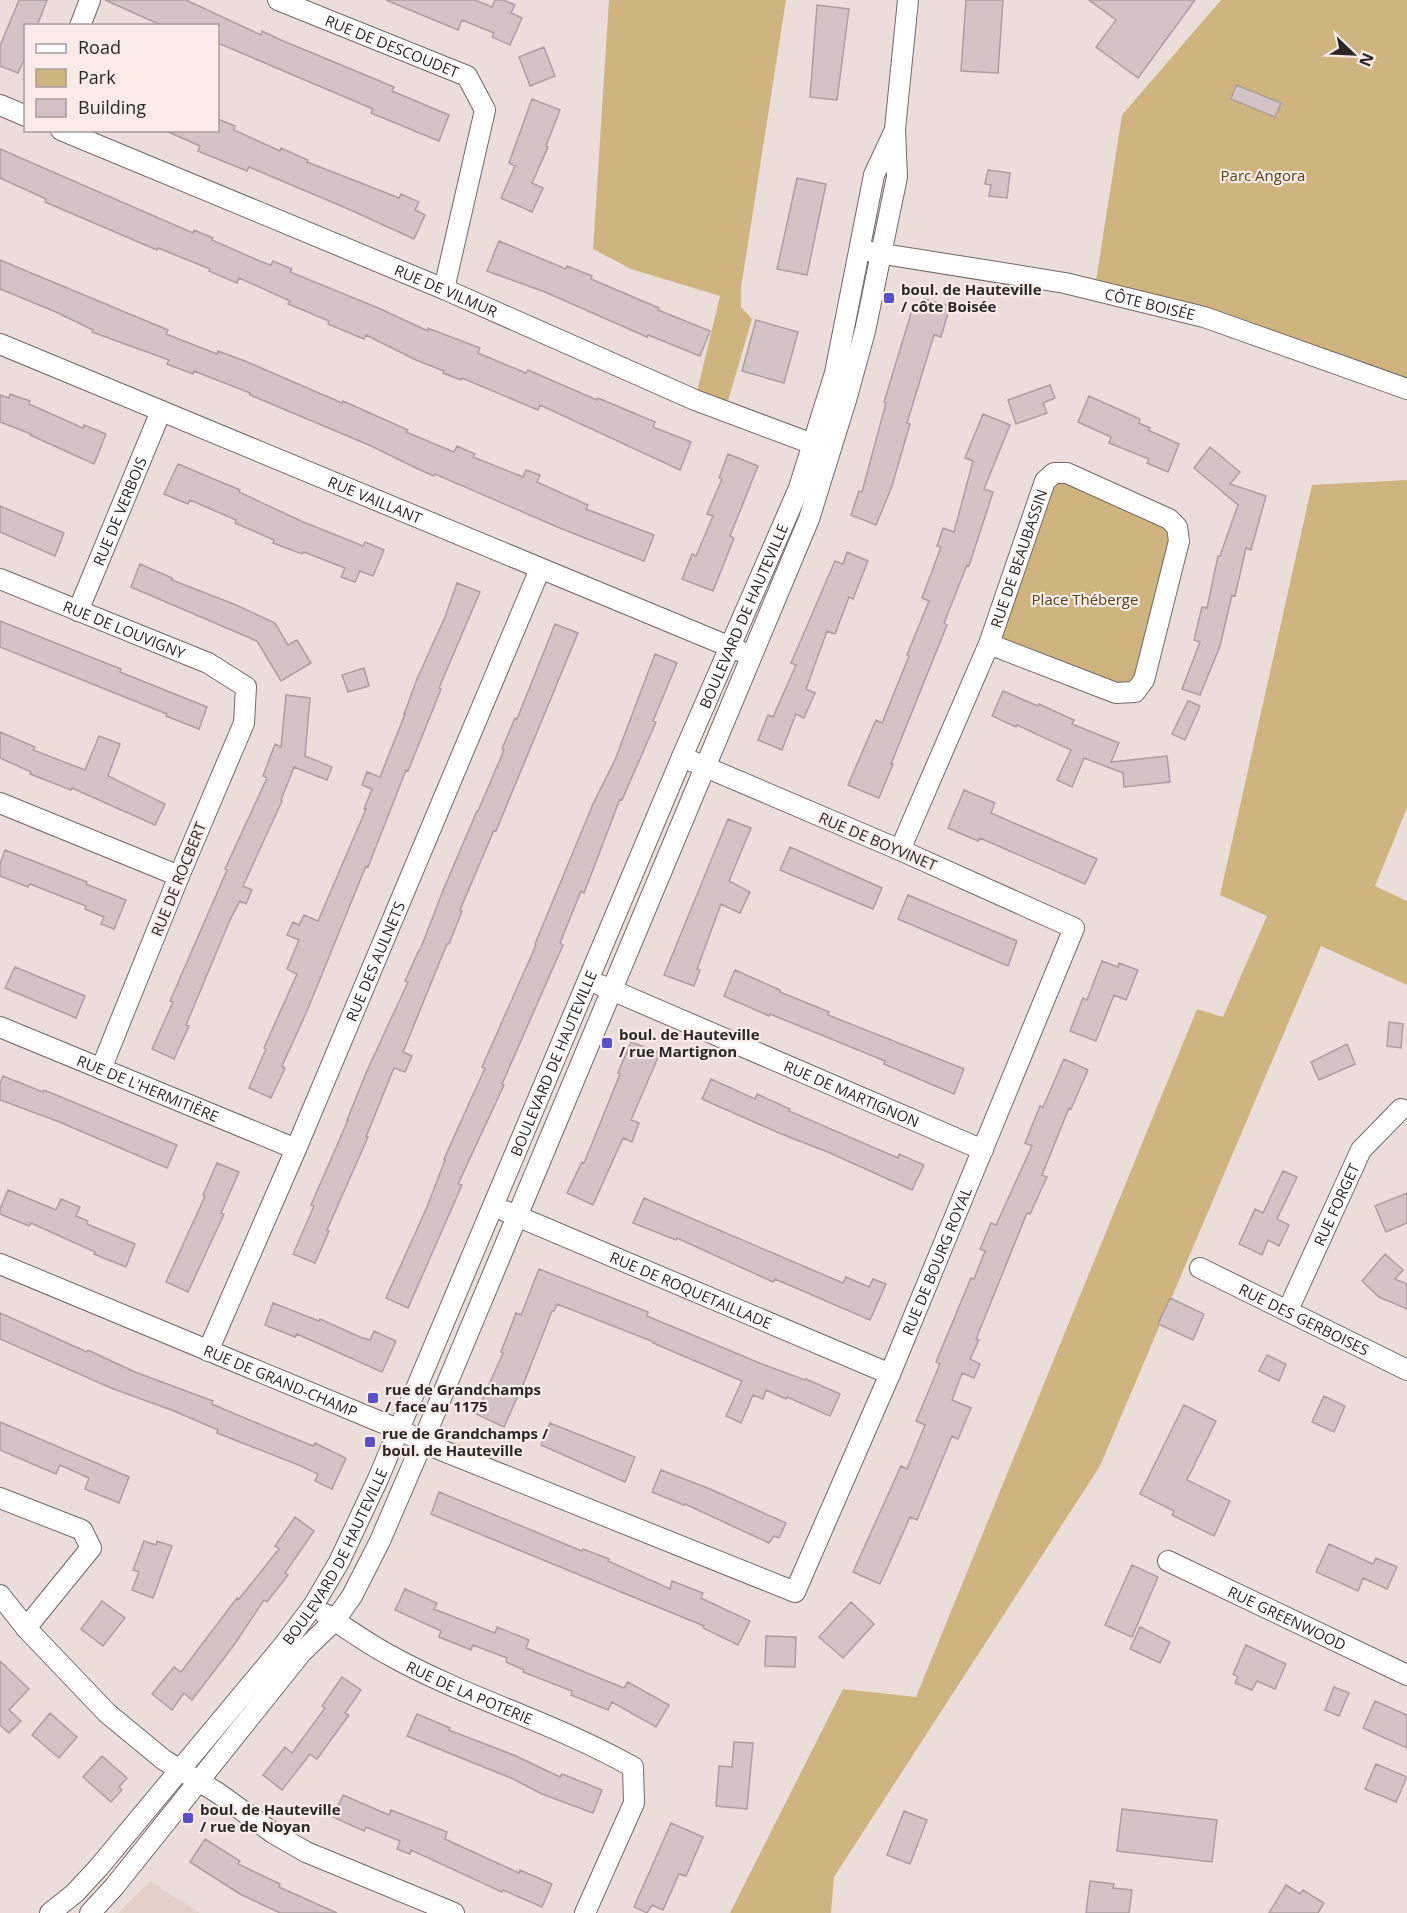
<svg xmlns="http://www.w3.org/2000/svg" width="1407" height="1913" font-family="'Open Sans',sans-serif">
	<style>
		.built { fill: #e5d0c9 }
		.green { fill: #cfb480 }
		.building { fill: #d2c4c5; stroke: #ac9e9f; stroke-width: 1.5 }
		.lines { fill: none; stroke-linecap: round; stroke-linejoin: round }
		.minor-casing { stroke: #736864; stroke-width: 22 }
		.minor { stroke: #fff; stroke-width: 20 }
		.poi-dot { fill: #5a51c9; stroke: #f9ebe7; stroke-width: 2 }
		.labels { text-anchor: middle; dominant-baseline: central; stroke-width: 4.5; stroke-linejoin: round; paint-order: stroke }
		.street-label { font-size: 15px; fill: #2c2726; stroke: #f9ebe7 }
		.park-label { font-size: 15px; fill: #55421b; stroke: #f9ebe7 }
		.poi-label { font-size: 15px; font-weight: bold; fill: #2c2726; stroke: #f9ebe7; text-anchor: start }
	</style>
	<rect width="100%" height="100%" fill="#ebdeda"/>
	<!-- built -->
	<path class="built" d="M150 1881 200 1913H118Z"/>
	<!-- green -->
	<path class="green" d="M609 0H786L741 288V307L752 319 725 411 695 400 720 296 631 269 593 249Z
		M1221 0H1407V380L1096 281 1122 115Z
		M1054 473 1177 527 1135 692 989 644Z
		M1407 480V808L1375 886 1407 901V985L1321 946 1100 1466 834 1877 831 1913H730L843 1689 916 1697 1197 1009 1223 1017 1267 916 1220 895 1312 485Z"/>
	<!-- building -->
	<path class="building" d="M19 0H47L37 26H26V55L18 73 0 66V46Z
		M105 0H186L261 35 262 31 281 40 394 87 392 91 449 115 439 141 371 113 373 109 218 43V26H163Z
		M386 0H475L492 7 495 0H503L515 5 511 13 522 18 510 45 492 37 494 33 462 20 458 30Z
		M966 0H1003L998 73 961 71Z
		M1089 0H1195L1138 78 1096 47 1116 20Z
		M817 5 849 9 837 100 810 97Z
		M544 47 555 76 530 86 519 57Z
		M1236 85 1281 103 1275 117 1231 99Z
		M532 99 560 110 546 146 548 147 532 183 543 188 532 212 501 198 515 166 509 163Z
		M218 119 235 126 234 130 280 151 281 148 308 160 307 162 343 176 399 198 401 194 419 202 415 210 425 215 414 239 346 208 249 167 247 171 198 151 200 146 164 130H218Z
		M0 149 193 233 194 230 213 238 212 240 262 262 271 265 273 261 292 269 290 272 376 307 428 331V328L480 348 478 353 526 373 528 370 597 400 598 398 655 422 653 427 691 442 680 470 540 405 538 410 462 378 461 380 443 373 444 371 416 360 366 335 364 339 328 324 329 321 288 304 290 301 239 278 237 283 209 271 210 269 158 248 157 250 45 202 46 199 0 178Z
		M988 170 1010 173 1007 198 989 196 991 185 985 184Z
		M797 178 826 184 807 275 777 269Z
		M499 241 566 269 567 266 592 276 591 279 659 308 658 310 710 331 700 356 648 335 647 337 545 292 487 271Z
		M0 260 168 330 166 334 217 354 218 351 245 361 342 403 343 401 408 430 406 432 454 452 457 446 475 454 473 457 523 477 526 470 540 475 537 482 588 505 586 509 654 535 644 561 562 529 435 474 434 476 416 468 369 445 250 395V393L194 371 193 374 167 364 169 360 92 332 93 330 56 312 0 289Z
		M924 299 950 306 941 337 934 335 907 423 910 424 892 486 876 525 851 515 859 491 862 492 886 403 884 402 912 310 921 313Z
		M756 320 798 332 784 383 742 371Z
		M1050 385 1055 398 1043 403 1047 413 1016 424 1008 400Z
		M10 394 30 401 29 404 83 428 84 425 106 434 94 464 30 435 31 434 0 422V395L9 398Z
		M1089 396 1140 419 1139 423 1150 428 1148 430 1179 444 1168 472 1147 463 1149 459 1109 443 1111 437 1078 422Z
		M983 414 1010 425 984 489 993 492 969 566 967 565 944 623 947 625 891 764H893L879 798 848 785 876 720 882 723 909 656 907 655 929 601 922 598 941 547 937 546 943 528 954 532 973 461 965 458Z
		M1210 447 1240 472 1230 484 1266 496 1251 550 1246 548 1235 596 1232 595 1220 646 1200 695 1182 689 1200 642 1194 640 1202 607 1207 608 1218 556H1220L1238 505 1194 468Z
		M728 454 758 466 730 536 734 538 713 591 682 579 692 554 696 556 713 516 707 514 722 479 719 478Z
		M178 464 240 490 239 492 301 521 363 546 365 542 384 550 373 576 360 571 355 582 341 577 345 568 304 552 302 554 273 543 274 540 235 523 236 520 190 500 188 504 164 494Z
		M0 506 64 533 55 556 0 532Z
		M847 552 868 561 853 599 849 597 835 634 827 631 806 689 815 693 804 718 796 714 782 750 758 740 768 715 773 717 796 665 791 663 835 561 843 564Z
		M140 564 172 578V580L236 605 275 623 288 645 297 640 311 663 281 681 257 641 131 587Z
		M457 583 480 592 439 688 441 689 408 771 406 770 368 867 366 866 307 1011 282 1066 285 1068 271 1098 249 1088 266 1049 264 1048 297 974 287 969 299 940 287 935 293 922 299 925 304 915 318 921 366 809H364L372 789 362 785 367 772 380 777 405 714H404L417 679 445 617Z
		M0 621 121 669 120 672 207 707 199 729 166 716 167 714 0 647Z
		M555 624 578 633 496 831 494 830 460 910 462 911 449 944H447L403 1052 412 1056 405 1072 394 1068 366 1137H368L327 1230 329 1231 315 1263 293 1254 314 1206 311 1205 348 1120H347L366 1073 408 982 405 981 419 950H420L444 888 477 811H478L504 750 502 749 515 718 517 719Z
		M655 654 677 663 653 721 656 722 622 800 620 799 584 893 581 891 560 943 563 945 502 1084 504 1085 458 1184 462 1185 408 1308 386 1298 427 1207 445 1160 444 1159 485 1068 482 1067 536 945 535 944 593 804 615 760Z
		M364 668 369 686 348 692 342 675Z
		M1003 691 1038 706 1039 704 1074 720 1072 724 1119 743 1111 762 1167 756 1170 782 1124 787 1123 773 1084 758 1072 787 1057 780 1071 750 1017 725 1016 727 992 716Z
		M286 695 310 698 305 756 332 767 327 780 294 767 281 800 282 801 243 886 252 890 246 904 240 901 230 920 186 1025 189 1026 174 1059 152 1049 173 1002 170 1001 227 870 225 869 267 778 263 776 275 744 281 747Z
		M1188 701 1200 706 1185 740 1172 734Z
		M0 732 35 747 33 750 85 770 99 736 120 744 108 776 165 804 155 825 72 788 71 790 30 774 31 772 0 758Z
		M964 790 995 803 991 813 1097 859 1085 884 980 838 978 841 948 828Z
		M728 819 751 828 729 881 750 892 740 913 721 904 697 969 700 970 694 986 664 975Z
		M790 847 882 888 873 909 780 870Z
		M5 850 87 882 86 884 126 900 114 929 101 924 104 917 85 909 86 906 30 884 28 887 0 876V864Z
		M908 895 1017 941 1008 966 898 919Z
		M1102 961 1118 967 1119 963 1138 970 1126 1000 1114 995 1096 1041 1070 1031 1083 998 1087 1000Z
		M15 967 85 996 76 1018 5 988Z
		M735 970 780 990V992L829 1012 828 1015 964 1069 954 1094 884 1064 885 1061 770 1014 769 1016 724 996Z
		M1389 1022 1403 1024 1401 1048 1387 1046Z
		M631 1042 660 1053 631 1120 639 1123 632 1142 623 1138 593 1205 567 1193 582 1162 584 1163 620 1074 618 1073Z
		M1347 1044 1355 1064 1319 1080 1311 1062Z
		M1064 1059 1088 1070 1071 1109 1069 1108 1042 1175 1047 1177 1030 1214 1027 1213 976 1339 979 1340 970 1359 980 1364 974 1378 962 1373 952 1400 971 1408 958 1439 952 1436 917 1520 910 1517 880 1584 853 1572 901 1466 907 1469 925 1425 916 1421 940 1364 936 1362 971 1278 974 1279 985 1251 980 1249 991 1223 996 1225 1032 1146 1025 1143 1040 1106 1043 1107Z
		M3 1076 43 1092 44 1090 177 1145 167 1168 57 1121 0 1100V1084Z
		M711 1079 755 1099 757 1094 790 1109 789 1111 898 1158 899 1154 924 1165 912 1190 830 1153 779 1133 702 1099Z
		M217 1163 239 1172 221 1213 224 1214 188 1292 166 1282 205 1196 203 1195Z
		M1283 1171 1297 1177 1277 1219 1289 1225 1279 1246 1268 1240 1262 1255 1239 1244 1255 1209 1263 1213Z
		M8 1190 56 1210 61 1199 80 1207 76 1216 88 1221 87 1224 135 1244 126 1267 94 1254 95 1252 31 1223 29 1226 0 1214V1209Z
		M1407 1193V1223L1386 1232 1375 1206Z
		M644 1198 843 1283 846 1277 869 1287 873 1279 886 1284 870 1320 775 1279 773 1282 677 1238 676 1240 633 1223Z
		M1385 1254 1403 1270 1395 1279 1407 1284V1309L1379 1297 1362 1281Z
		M539 1269 648 1312 647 1316 762 1364 805 1380 806 1379 840 1394 830 1416 787 1397 786 1399 766 1390 763 1399 753 1395 741 1423 726 1416 742 1381 653 1343 654 1342 557 1304 554 1311H552L525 1380 504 1427 476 1414 503 1353 501 1352 516 1313 521 1315Z
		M1170 1298 1204 1314 1193 1340 1158 1324Z
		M273 1303 319 1321 320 1319 360 1337 370 1340 374 1331 396 1341 382 1372 297 1334 295 1337 265 1325Z
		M0 1313 87 1352 88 1350 135 1372 213 1401 212 1404 259 1424 313 1446 315 1443 346 1458 332 1489 315 1481 318 1474 301 1466 217 1433 218 1430 174 1411 111 1388 0 1339Z
		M1267 1355 1286 1364 1279 1381 1259 1371Z
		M1324 1396 1345 1406 1334 1432 1312 1422Z
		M1184 1405 1216 1421 1187 1480 1230 1501 1214 1536 1172 1515 1174 1511 1140 1494Z
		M0 1422 129 1477 119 1503 85 1489 89 1478 60 1465 56 1474 0 1450Z
		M550 1423 635 1457 625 1482 541 1445Z
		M661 1470 710 1489 786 1523 779 1538 774 1536 769 1543 685 1504 684 1505 652 1492Z
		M439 1492 582 1551 583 1549 609 1559 608 1561 670 1589 672 1581 703 1593 701 1598 750 1621 738 1645 703 1628 704 1626 431 1514Z
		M295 1517 314 1531 285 1573 288 1575 267 1602 264 1600 234 1645 192 1700 184 1693 172 1710 152 1694 174 1667 181 1672 237 1598 239 1599 279 1549 275 1546Z
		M144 1541 156 1545 157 1541 172 1546 153 1598 132 1590 139 1572 133 1570Z
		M1329 1544 1373 1564 1376 1558 1397 1567 1387 1589 1363 1578 1358 1591 1316 1572Z
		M1132 1565 1158 1577 1132 1637 1105 1625Z
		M405 1589 437 1603 434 1609 495 1633 497 1627 529 1640 526 1648 624 1688 628 1682 669 1705 656 1727 612 1702 608 1710 571 1695 572 1691 523 1672 524 1670 506 1662 507 1658 473 1645 471 1650 439 1637 441 1631 395 1610Z
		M102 1601 125 1618 103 1646 81 1629Z
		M851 1602 874 1624 843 1658 819 1637Z
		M1140 1627 1170 1642 1160 1663 1130 1649Z
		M766 1636 796 1637 795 1667 765 1666Z
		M1246 1645 1286 1664 1275 1689 1257 1681 1252 1690 1235 1683 1238 1677 1233 1674Z
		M0 1661 29 1689 9 1710 21 1721 9 1733 0 1725Z
		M342 1677 361 1690 345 1713 349 1715 317 1759 310 1754 282 1790 263 1775 285 1747 292 1753 325 1708 322 1706Z
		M1334 1687 1349 1693 1339 1716 1325 1710Z
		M1375 1701 1407 1715V1748L1363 1728Z
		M50 1713 77 1737 59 1758 32 1735Z
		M417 1714 450 1728 449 1730 516 1756 560 1777 562 1774 602 1790 593 1813 542 1794 511 1778 407 1736Z
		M734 1742 753 1743 747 1809 716 1806 719 1766 732 1767Z
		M102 1756 127 1778 119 1787 122 1790 111 1802 83 1777Z
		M1376 1764 1407 1777 1396 1802 1365 1789Z
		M343 1795 389 1815 391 1810 447 1832 445 1839 519 1873 520 1870 552 1884 542 1907 503 1890 502 1892 411 1850 410 1854 397 1849 400 1841 366 1827 364 1831 333 1817Z
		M1122 1809 1217 1820 1212 1862 1117 1851Z
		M904 1811 927 1820 910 1864 887 1855Z
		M671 1823 703 1837 686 1876 679 1874 663 1910 652 1905 647 1913 634 1907Z
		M205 1839 240 1861 238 1864 280 1884 279 1887 337 1913H280L240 1894 190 1862Z
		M1090 1881 1114 1884 1113 1888 1132 1890 1129 1913H1086Z
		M1286 1885 1300 1894 1303 1890 1324 1903 1318 1913H1269Z"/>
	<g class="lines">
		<defs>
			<g id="minor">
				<path id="s1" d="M278 0 467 76 485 110 444 289"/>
				<path d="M80 26 90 0"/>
				<path d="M0 105 26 116"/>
				<path id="s2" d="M61 130 444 289 695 400 826 449"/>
				<path id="s3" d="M871 252 1065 283 1204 317 1407 389"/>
				<path id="s4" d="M0 344 740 651"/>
				<path id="s5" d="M0 579 208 663 246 687 244 723 179 876 101 1069"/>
				<path id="s6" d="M78 611 161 411"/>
				<path d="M0 803 179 876"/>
				<path id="s7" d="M900 850 989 644 1045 481 1054 473H1067L1169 519 1177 527 1179 541 1144 680 1135 692 1116 693 989 644"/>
				<path id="s8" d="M600 985 983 1150"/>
				<path id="s9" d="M0 1027 296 1149"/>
				<path id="s10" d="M505 1211 890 1374"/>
				<path id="s11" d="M0 1264 400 1430 436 1448 795 1592 890 1374 1074 928 900 850 682 757"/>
				<path id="s12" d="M1200 1268 1407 1370"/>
				<path id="s13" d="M1288 1310 1361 1150 1401 1109"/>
				<path id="s14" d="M208 1351 296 1149 540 569"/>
				<path d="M0 1498 82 1530 91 1548 26 1628"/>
				<path id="s15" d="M1168 1561 1407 1675"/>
				<path d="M0 1595 26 1628 107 1713 164 1760 218 1793 273 1833 306 1852 454 1913"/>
				<path id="s16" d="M325 1614C346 1628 368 1644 391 1656 469 1699 555 1723 633 1767L634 1803 585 1913"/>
				<path id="s17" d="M50 1913 75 1893 99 1867 283 1646 313 1606 339 1562 378 1479 682 757 799 488 835 373 874 175 894 132"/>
				<path d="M90 1913 114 1887 302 1652 335 1620 352 1596 380 1541 423 1441 809 519 846 400 865 331 897 177 895 129 908 0"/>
			</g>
		</defs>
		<!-- minor casing -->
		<use href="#minor" class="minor-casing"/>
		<!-- minor -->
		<use href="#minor" class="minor"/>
	</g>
	<!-- markers -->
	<g class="poi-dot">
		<rect x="883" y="292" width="12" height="12" rx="3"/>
		<rect x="601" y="1037" width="12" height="12" rx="3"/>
		<rect x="367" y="1392" width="12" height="12" rx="3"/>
		<rect x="364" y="1436" width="12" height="12" rx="3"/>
		<rect x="182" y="1812" width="12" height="12" rx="3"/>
	</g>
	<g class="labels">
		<!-- street labels -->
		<g class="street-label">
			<text stroke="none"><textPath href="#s1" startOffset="123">RUE DE DESCOUDET</textPath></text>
			<text stroke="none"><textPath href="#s2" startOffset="417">RUE DE VILMUR</textPath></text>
			<text stroke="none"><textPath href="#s3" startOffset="284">CÔTE BOISÉE</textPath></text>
			<text stroke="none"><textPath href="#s4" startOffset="406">RUE VAILLANT</textPath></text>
			<text stroke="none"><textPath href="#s6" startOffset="108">RUE DE VERBOIS</textPath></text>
			<text stroke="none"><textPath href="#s7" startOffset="315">RUE DE BEAUBASSIN</textPath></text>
			<text stroke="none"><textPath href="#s17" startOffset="1485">BOULEVARD DE HAUTEVILLE</textPath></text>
			<text stroke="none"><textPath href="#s5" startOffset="134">RUE DE LOUVIGNY</textPath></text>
			<text transform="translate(878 841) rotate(23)">RUE DE BOYVINET</text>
			<text transform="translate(178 879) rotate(-68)">RUE DE ROCBERT</text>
			<text stroke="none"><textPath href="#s14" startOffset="424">RUE DES AULNETS</textPath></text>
			<text stroke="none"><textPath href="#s17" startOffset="999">BOULEVARD DE HAUTEVILLE</textPath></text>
			<text stroke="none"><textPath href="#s9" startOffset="160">RUE DE L'HERMITIÈRE</textPath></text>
			<text stroke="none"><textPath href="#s8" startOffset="274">RUE DE MARTIGNON</textPath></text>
			<text stroke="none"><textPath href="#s13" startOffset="116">RUE FORGET</textPath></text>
			<text stroke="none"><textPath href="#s11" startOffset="1220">RUE DE BOURG ROYAL</textPath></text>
			<text stroke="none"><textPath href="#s10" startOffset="202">RUE DE ROQUETAILLADE</textPath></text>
			<text stroke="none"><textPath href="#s12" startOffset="116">RUE DES GERBOISES</textPath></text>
			<text stroke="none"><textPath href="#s11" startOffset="304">RUE DE GRAND-CHAMP</textPath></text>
			<text stroke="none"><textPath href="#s17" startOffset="459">BOULEVARD DE HAUTEVILLE</textPath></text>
			<text stroke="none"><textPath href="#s15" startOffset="132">RUE GREENWOOD</textPath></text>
			<text stroke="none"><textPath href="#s16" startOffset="165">RUE DE LA POTERIE</textPath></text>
		</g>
		<!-- park labels -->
		<g class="park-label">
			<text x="1263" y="175">Parc Angora</text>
			<text x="1085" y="599">Place Théberge</text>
		</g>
		<!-- poi labels -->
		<g class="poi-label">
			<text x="901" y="289">boul. de Hauteville<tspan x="901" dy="17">/ côte Boisée</tspan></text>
			<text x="619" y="1034">boul. de Hauteville<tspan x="619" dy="17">/ rue Martignon</tspan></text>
			<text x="385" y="1389">rue de Grandchamps<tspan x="385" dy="17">/ face au 1175</tspan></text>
			<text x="382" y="1433">rue de Grandchamps /<tspan x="382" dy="17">boul. de Hauteville</tspan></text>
			<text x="200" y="1809">boul. de Hauteville<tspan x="200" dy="17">/ rue de Noyan</tspan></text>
		</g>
	</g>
	<!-- legend -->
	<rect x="24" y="24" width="195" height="108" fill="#f9ebe7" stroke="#a79d9a" stroke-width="1.5"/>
	<rect x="36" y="44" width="30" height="9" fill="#ffffff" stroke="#a79d9a" stroke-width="1.5"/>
	<text x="78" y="54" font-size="18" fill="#2c2726">Road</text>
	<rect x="36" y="69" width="30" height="18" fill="#cfb480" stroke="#a79d9a" stroke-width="1.5"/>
	<text x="78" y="84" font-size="18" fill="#2c2726">Park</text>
	<rect x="36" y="99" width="30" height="18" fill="#d2c4c5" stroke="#a79d9a" stroke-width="1.5"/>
	<text x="78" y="114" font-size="18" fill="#2c2726">Building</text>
	<!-- north arrow -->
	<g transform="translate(1353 54) rotate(113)" stroke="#f9ebe7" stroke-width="4.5" paint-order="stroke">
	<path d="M0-4.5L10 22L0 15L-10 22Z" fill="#2c2726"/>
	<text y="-9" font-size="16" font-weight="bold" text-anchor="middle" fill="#2c2726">N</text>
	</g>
</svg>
